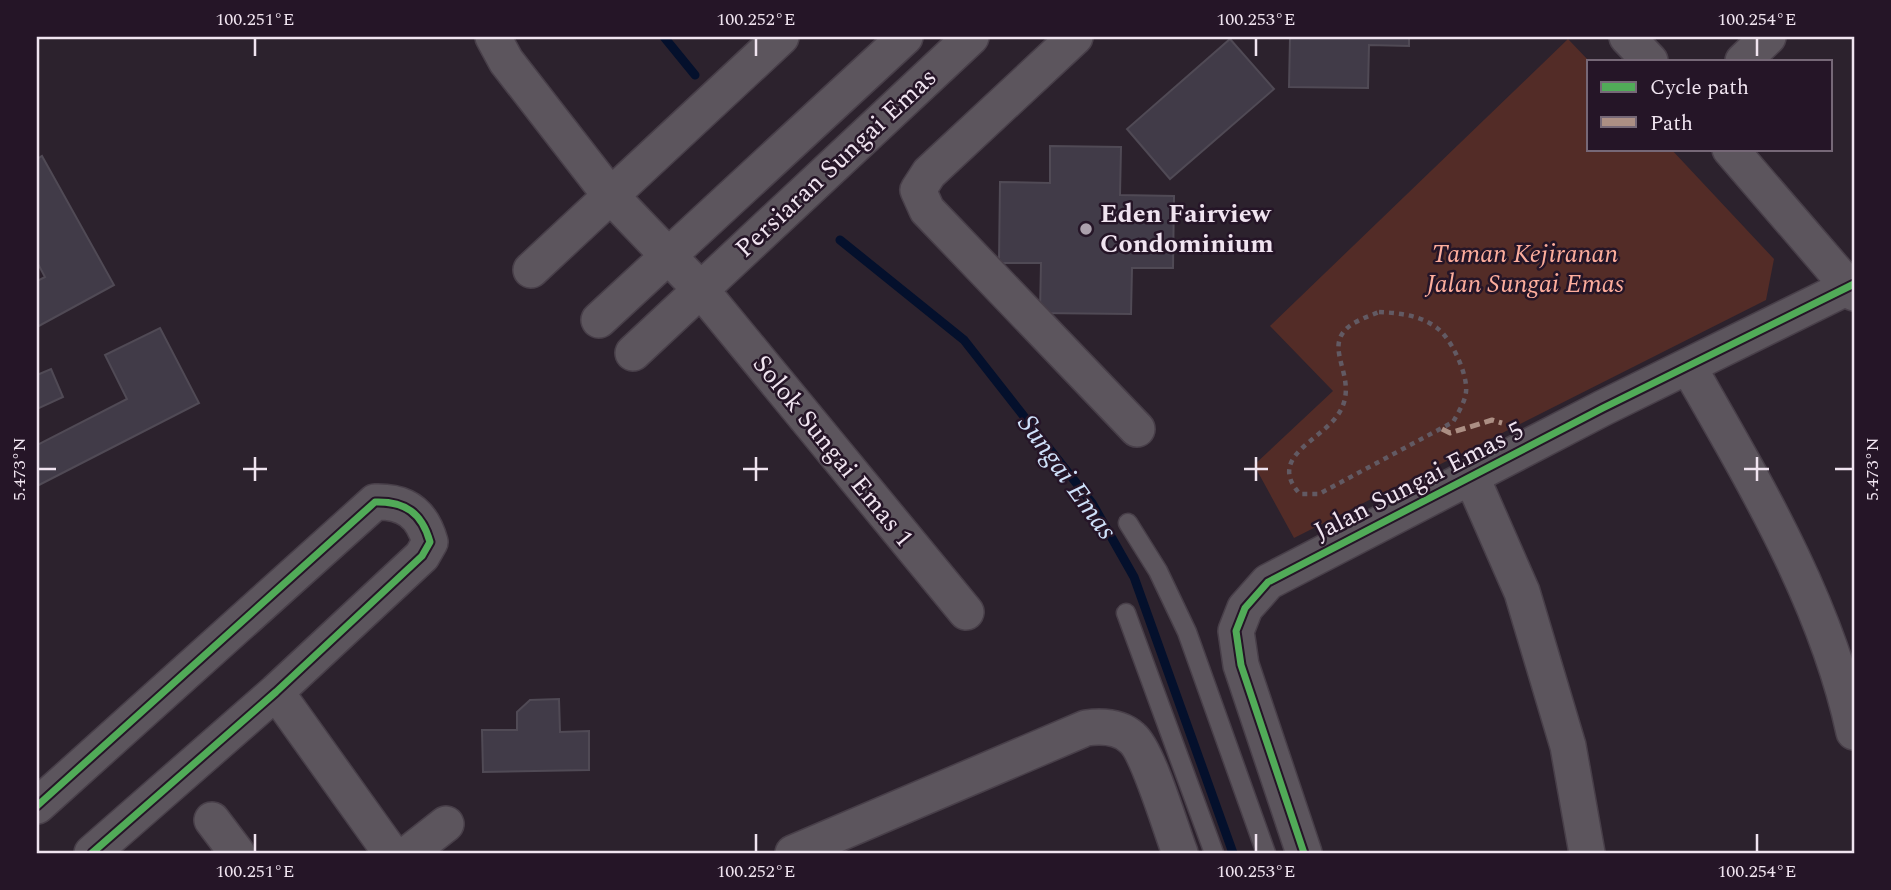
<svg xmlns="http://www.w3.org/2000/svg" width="1891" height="890" font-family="Spectral,serif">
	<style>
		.green { fill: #532c27 }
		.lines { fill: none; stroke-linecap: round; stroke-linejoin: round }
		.stream { stroke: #04102c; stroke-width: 9 }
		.building { fill: #413b48; stroke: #504a55; stroke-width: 2 }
		.service-casing { stroke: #483f49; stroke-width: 21 }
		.minor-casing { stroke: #483f49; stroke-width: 38 }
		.path { stroke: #625a63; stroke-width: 4.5; stroke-dasharray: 5 5; stroke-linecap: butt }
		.service { stroke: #5c555d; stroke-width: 18 }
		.minor { stroke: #5c555d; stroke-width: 35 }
		.quiet { stroke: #ac8f84; stroke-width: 5; stroke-dasharray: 10 5; stroke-linecap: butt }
		.cycleway-casing { stroke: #251527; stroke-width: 11 }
		.cycleway { stroke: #51ab58; stroke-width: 7 }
		.ticks { fill: none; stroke: #f0e4f0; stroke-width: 2.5 }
		.poi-dot { fill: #aba0ac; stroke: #251527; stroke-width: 2.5 }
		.labels { text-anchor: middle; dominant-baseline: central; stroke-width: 5; stroke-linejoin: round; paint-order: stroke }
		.street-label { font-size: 26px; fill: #f0e4f0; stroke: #251527 }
		.poi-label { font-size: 26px; font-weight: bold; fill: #f0e4f0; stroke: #251527; text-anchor: start }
		.park-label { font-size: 26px; font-style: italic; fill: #fdad9c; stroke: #251527 }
		.water-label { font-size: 28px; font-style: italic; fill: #cfe1fa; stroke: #251527 }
		.neatline { fill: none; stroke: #f0e4f0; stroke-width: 2.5 }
		.ticks-label { font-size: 18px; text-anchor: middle; fill: #f0e4f0 }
	</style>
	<rect width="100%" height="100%" fill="#2c222d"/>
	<!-- green -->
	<path class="green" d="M1568 39 1589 61 1588 149H1671L1774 259 1766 300 1294 538 1254 465 1333 391 1270 326Z"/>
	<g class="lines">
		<!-- stream -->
		<path class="stream" d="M664 37 695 75
			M840 240 964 340 1092 503 1134 577 1233 853"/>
	</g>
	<!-- building -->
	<path class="building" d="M1290 37H1409V46L1369 45 1368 88 1289 87Z
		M1230 39 1274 89 1170 179 1127 129Z
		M1050 146 1121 147 1120 195 1174 196 1173 268H1132L1131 314 1040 313 1041 263H999L1000 182 1050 183Z
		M42 156 114 285 37 327V281L45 277 37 262V159Z
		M160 328 199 403 37 486V445L127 399 105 355Z
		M51 369 63 397 37 409V375Z
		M559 699 560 732 589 731V770L483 772 482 730H517V712L530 700Z"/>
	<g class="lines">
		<defs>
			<path id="service" d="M1128 523 1158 571 1187 632 1266 853
				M1126 613 1214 853"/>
			<path id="minor" d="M493 37 506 61 610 195 701 290 966 612
				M1075 37 929 173 918 190 927 210 1137 429
				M1627 37 1650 61
				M1743 61 1768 37
				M1730 149 1854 293
				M531 270 781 37
				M599 320 905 37
				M633 353 971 37
				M1688 366C1754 482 1826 601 1854 732
				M1472 478 1522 592 1568 746 1587 853
				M276 692 391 853
				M37 806 375 502C405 501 422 513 430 542L422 556 276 692 92 853
				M212 820 237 853
				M409 853 446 824
				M793 853 1086 728C1101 726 1120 727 1132 738 1148 751 1171 830 1180 853
				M1304 853 1241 665 1236 631 1245 608 1268 582 1603 408 1854 284"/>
		</defs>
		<!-- service casing -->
		<use href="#service" class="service-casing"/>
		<!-- minor casing -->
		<use href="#minor" class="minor-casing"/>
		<!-- path -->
		<path class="path" d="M1379 312C1399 313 1420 315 1437 328 1451 338 1468 374 1466 392 1465 402 1458 413 1453 422L1319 494H1300C1267 458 1318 442 1337 416 1359 386 1332 359 1340 338 1346 323 1365 318 1379 312Z"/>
		<!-- service -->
		<use href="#service" class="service"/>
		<!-- minor -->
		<use href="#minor" class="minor"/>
		<!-- quiet -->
		<path class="quiet" d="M1442 429 1450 433 1492 420 1502 423"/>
		<defs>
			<path id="cycleway" d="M37 806 375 502C405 501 422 513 430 542L422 556 276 692 92 853
				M1304 853 1241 665 1236 631 1245 608 1268 582 1603 408 1854 284"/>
		</defs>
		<!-- cycleway casing -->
		<use href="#cycleway" class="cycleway-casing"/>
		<!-- cycleway -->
		<use href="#cycleway" class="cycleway"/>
	</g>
	<!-- ticks -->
	<path class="ticks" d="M255 38V56M756 38V56M1256 38V56M1757 38V56M255 457V481M756 457V481M1256 457V481M1757 457V481M38 469H56M243 469H267M743 469H768M1244 469H1268M1744 469H1769M1835 469H1853M255 834V852M756 834V852M1256 834V852M1757 834V852"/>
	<!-- markers -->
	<circle class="poi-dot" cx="1086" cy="229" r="7"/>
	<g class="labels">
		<!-- street labels -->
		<g class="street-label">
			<text transform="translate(836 163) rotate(-43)">Persiaran Sungai Emas</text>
			<text transform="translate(833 451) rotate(51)">Solok Sungai Emas 1</text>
			<text transform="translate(1419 481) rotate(-27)">Jalan Sungai Emas 5</text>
		</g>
		<!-- poi labels -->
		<g class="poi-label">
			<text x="1100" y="214">Eden Fairview<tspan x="1100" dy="30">Condominium</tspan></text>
		</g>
		<!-- park labels -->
		<g class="park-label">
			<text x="1525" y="254">Taman Kejiranan<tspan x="1525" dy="30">Jalan Sungai Emas</tspan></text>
		</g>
		<!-- water labels -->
		<g class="water-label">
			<text transform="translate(1067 477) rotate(54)">Sungai Emas</text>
		</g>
	</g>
	<!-- border -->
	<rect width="1891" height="890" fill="none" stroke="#251527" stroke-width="77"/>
	<!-- legend -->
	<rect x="1587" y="60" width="245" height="91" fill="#251527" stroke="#766877" stroke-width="2"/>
	<rect x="1601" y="82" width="35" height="10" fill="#51ab58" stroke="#766877" stroke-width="2"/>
	<text x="1650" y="94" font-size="21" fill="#f0e4f0">Cycle path</text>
	<rect x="1601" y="117" width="35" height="10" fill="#ac8f84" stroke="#766877" stroke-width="2"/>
	<text x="1650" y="130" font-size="21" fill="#f0e4f0">Path</text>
	<rect x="38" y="38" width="1815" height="814" class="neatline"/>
	<g class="ticks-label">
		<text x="255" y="25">100.251°E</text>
		<text x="756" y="25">100.252°E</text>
		<text x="1256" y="25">100.253°E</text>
		<text x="1757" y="25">100.254°E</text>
		<text transform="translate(19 469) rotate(-90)" y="6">5.473°N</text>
		<text transform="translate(1872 469) rotate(-90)" y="6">5.473°N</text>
		<text x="255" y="877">100.251°E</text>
		<text x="756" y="877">100.252°E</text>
		<text x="1256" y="877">100.253°E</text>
		<text x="1757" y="877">100.254°E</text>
	</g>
</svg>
